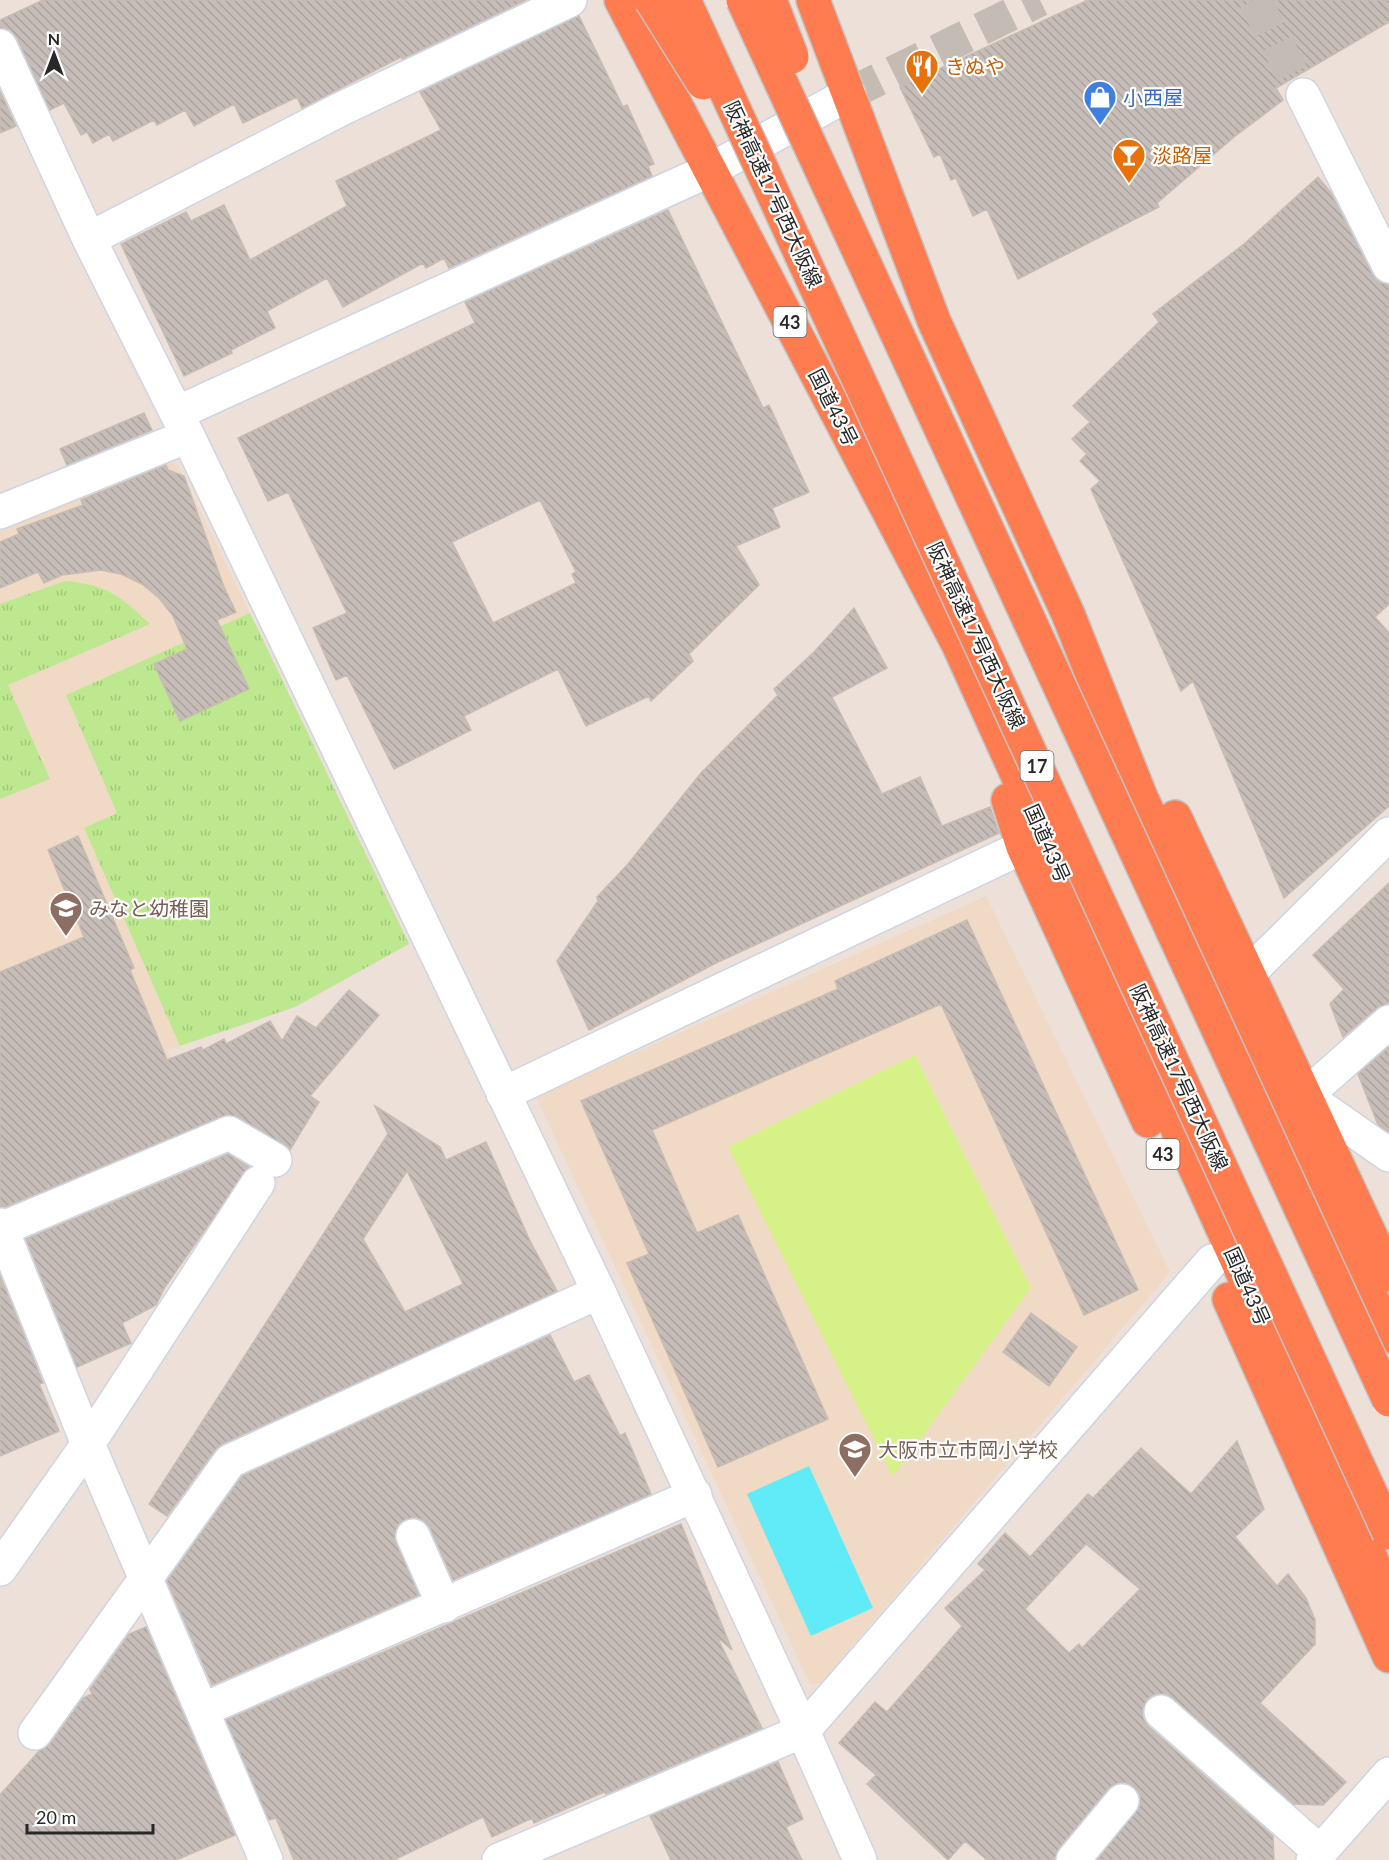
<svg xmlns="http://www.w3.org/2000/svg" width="1389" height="1860" font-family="Lato,'Noto Sans JP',sans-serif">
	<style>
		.education { fill: #f0dac5 }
		.park { fill: url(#park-tufts) }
		.pitch { fill: #d7f189 }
		.water { fill: #61ebf8 }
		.building { fill: url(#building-back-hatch); stroke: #c7bcb2; stroke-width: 1.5; fill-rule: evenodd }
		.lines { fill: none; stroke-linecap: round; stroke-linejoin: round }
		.minor-tunnel { stroke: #c5bbb5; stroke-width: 33; stroke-dasharray: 33 16; stroke-linecap: butt }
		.minor-casing { stroke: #cdd5e3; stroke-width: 36 }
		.highway-casing { stroke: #c3c3c3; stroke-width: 36 }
		.minor { stroke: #fff; stroke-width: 33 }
		.highway { stroke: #ff7c50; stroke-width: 33 }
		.highway-bridge-casing { stroke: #c3c3c3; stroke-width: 36; stroke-linecap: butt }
		.highway-bridge { stroke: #ff7c50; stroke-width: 33 }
		.labels { text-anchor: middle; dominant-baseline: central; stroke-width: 4.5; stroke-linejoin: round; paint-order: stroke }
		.shield { fill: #fff; stroke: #686868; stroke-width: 1.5 }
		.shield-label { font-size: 18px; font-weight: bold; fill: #282828 }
		.food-label { font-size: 20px; fill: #c56008; stroke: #fff; text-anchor: start }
		.shop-label { font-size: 20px; fill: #366cbe; stroke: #fff; text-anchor: start }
		.street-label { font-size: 20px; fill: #282828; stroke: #fff }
		.education-label { font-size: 20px; fill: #785e54; stroke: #fff; text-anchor: start }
	</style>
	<defs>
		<pattern id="park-tufts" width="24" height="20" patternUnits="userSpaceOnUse" patternTransform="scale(1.5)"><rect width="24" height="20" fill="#bde88f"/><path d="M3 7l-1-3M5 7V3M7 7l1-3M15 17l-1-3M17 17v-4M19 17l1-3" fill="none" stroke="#a2c77b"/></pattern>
		<pattern id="building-back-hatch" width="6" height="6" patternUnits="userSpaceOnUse" patternTransform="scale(1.5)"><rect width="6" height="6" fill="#c7bdb8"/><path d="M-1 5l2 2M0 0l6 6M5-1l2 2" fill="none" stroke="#aba29e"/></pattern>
	</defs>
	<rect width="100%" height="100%" fill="#ece0d8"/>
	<!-- education -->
	<path class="education" d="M174 457 250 613 66 695 117 813 84 828 180 1046 167 1050 204 1133 16 1211 0 1174V529Z
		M986 896 1170 1272 820 1684H810L536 1097Z"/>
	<!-- park -->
	<path class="park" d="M65 581C108 585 119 595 150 624L8 685 50 779 0 799V604Z
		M250 613 409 944 295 1007 180 1046 84 828 117 813 66 695Z"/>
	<!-- pitch -->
	<path class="pitch" d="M915 1055 1031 1288 893 1477 728 1147Z"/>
	<!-- water -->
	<path class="water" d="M809 1466 873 1608 811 1636 747 1494Z"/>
	<!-- building -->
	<path class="building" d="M43 0H526L402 59 401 57 302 108 297 97 243 123 234 104 194 126 185 110 157 125 154 120 113 141 109 134 93 143 87 132 81 135 64 103 50 110 17 38 10 30 0 28V20Z
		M1088 0H1389V22L1276 88 1283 100 1234 137 1157 203 1159 207 1018 279 987 209 973 216 956 178 951 180 940 154 934 157 900 87Z
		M579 16 623 107 627 105 654 164 648 166 652 176 449 268 444 258 426 268 423 263 343 307 327 278 267 311 275 328 231 350 232 353 184 376 121 244 186 212 191 221 224 205 250 260 347 206 336 181 441 130 420 92Z
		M0 91 16 126 0 133Z
		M1318 177 1331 193 1372 274 1379 282 1389 285V604L1375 617 1389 633V806L1284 898 1193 681 1181 691 1091 489 1100 481 1080 461 1087 454 1072 439 1090 422 1073 406 1159 322 1153 314 1244 244Z
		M668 210 763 408 769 405 809 492 772 508 780 527 736 546 759 585 689 654 693 661 651 701 649 696 586 726 558 669 464 716 471 730 394 769 347 675 336 680 313 628 347 613 288 492 268 501 238 438 475 323 465 302ZM540 500 576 572 572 574 576 583 493 623 452 542Z
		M144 413 152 430 67 465 60 449Z
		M166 465 168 470 184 476 224 587 236 612 217 620 249 689 180 721 154 664 187 649 173 616 159 598 142 584 121 574 101 570 62 575 44 583 38 572 0 588V542L19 534 17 529 83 505 81 500Z
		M854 608 887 668 832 697 882 794 920 777 942 826 990 807 999 833 716 963 589 1030 557 961 598 901 597 897 628 864 701 773 778 695 774 689 815 651Z
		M78 836 134 968 130 970 167 1060 201 1047 203 1050 224 1039 226 1044 270 1021 282 1041 297 1016 316 1028 349 990 379 1015 310 1096 319 1102 290 1150 238 1117 222 1116 5 1207H0V972L84 937 48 850Z
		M1389 883V1004L1377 1008 1343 1037 1330 1004 1344 989 1313 955Z
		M967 920 1138 1290 1084 1315 941 1004 652 1130 697 1233 738 1215 828 1419 718 1467 627 1263 649 1254 581 1101 838 989 835 981Z
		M1389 1047V1132L1378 1125 1358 1074Z
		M375 1106 440 1147 446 1160 486 1142 530 1241 557 1291 222 1444 215 1450 167 1516 149 1504 388 1134ZM407 1171 463 1284 405 1312 363 1239Z
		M228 1154 249 1167 165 1287 156 1305 122 1323 131 1343 77 1367 26 1239Z
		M0 1275 43 1383 39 1384 59 1431 0 1456Z
		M1031 1313 1077 1347 1049 1386 1003 1352Z
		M550 1335 574 1382 589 1375 620 1436 625 1433 651 1494 453 1580 430 1528 424 1521 416 1517 406 1519 398 1525 394 1535 396 1543 419 1595 212 1685 167 1581 242 1476Z
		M1237 1441 1264 1509 1235 1537 1277 1586 1288 1574 1306 1598 1315 1620V1644L1260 1703 1346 1782 1323 1805 1293 1804 1173 1698 1165 1694H1156L1147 1699 1143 1708V1717L1148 1726 1273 1836 1274 1860H1097L1140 1805V1795L1134 1787 1125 1782 1115 1784 1108 1789 1059 1848 1055 1860H987L965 1841 948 1860 867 1784 876 1775 839 1743 875 1702 887 1712 962 1626 945 1608 985 1570 978 1564 1005 1533 1030 1557 1088 1494 1093 1498 1141 1448 1191 1494ZM1086 1544 1140 1589 1082 1648 1079 1644 1069 1653 1025 1609Z
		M681 1524 732 1650 717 1637 762 1728 606 1794 604 1792 534 1823 532 1818 492 1837 483 1817 394 1860H294L276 1818 269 1820 226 1720Z
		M146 1627 235 1835 176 1860H0V1795L39 1751 50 1744 83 1698 92 1694 90 1689 129 1634Z
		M778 1762 803 1819 786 1827 802 1860H671L650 1816Z"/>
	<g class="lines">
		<!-- minor-tunnel -->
		<path class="minor-tunnel" d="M1255 0 1303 95
			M849 94 1040 0"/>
		<defs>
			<path id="minor" d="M0 46 89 239 188 436 599 1292 803 1731 860 1860
				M1303 95 1389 266
				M89 239 341 109 570 0
				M177 413 712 169 849 94
				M0 512 188 436
				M1249 973 1389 834
				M1389 1022 1305 1096 1389 1155
				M503 1094 1023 847
				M0 1225 88 1444 266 1860
				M1 1229 229 1133 275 1160
				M413 1536 444 1606
				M0 1569 88 1444 258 1183
				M202 1710 695 1495
				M1161 1712 1320 1852
				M35 1733 230 1461 599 1292
				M499 1860 803 1731 1212 1261
				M1073 1860 1122 1801
				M1313 1860 1389 1774"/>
			<path id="highway" d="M621 0 958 644 1368 1550 1389 1607
				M813 0 934 321 1068 614 1141 797 1389 1336
				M1008 800 1023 847 1148 1121
				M1175 817 1389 1275
				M1229 1299 1389 1656"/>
		</defs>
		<!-- minor casing -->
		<use href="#minor" class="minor-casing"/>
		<!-- highway casing -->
		<use href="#highway" class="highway-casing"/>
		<!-- minor -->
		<use href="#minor" class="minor"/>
		<!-- highway -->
		<use href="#highway" class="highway"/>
		<defs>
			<path id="highway-bridge" d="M651 0 703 83
				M684 0 1389 1533
				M743 0 1389 1400
				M770 0 792 57"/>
		</defs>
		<!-- highway-bridge casing -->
		<use href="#highway-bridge" class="highway-bridge-casing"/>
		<!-- highway-bridge -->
		<use href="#highway-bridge" class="highway-bridge"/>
	</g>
	<!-- icons -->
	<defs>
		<symbol id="restaurant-pin" viewBox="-11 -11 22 30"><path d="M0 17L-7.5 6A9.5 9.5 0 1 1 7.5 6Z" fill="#e8710a" stroke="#fff"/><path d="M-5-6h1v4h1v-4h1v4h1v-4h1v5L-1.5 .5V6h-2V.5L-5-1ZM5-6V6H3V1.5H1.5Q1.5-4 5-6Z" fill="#fff"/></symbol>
		<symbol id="shop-pin" viewBox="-11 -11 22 30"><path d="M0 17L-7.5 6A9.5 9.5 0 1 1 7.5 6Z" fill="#3f7fe0" stroke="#fff"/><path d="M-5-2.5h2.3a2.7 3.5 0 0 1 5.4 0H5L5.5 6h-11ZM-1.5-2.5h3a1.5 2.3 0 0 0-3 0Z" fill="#fff"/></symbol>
		<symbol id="bar-pin" viewBox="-11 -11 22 30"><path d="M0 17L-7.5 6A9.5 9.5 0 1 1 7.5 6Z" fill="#e8710a" stroke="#fff"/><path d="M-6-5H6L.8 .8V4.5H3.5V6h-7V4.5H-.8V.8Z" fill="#fff"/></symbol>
		<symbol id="school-pin" viewBox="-11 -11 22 30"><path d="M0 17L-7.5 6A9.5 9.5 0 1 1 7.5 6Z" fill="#8d6e63" stroke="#fff"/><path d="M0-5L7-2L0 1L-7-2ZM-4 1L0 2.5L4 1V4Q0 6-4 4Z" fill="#fff"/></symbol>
	</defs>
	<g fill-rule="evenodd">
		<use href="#restaurant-pin" x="903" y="47" width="38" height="52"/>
		<use href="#shop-pin" x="1081" y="78" width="38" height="52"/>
		<use href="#bar-pin" x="1110" y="136" width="38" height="52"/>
		<use href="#school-pin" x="47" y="889" width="38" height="52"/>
		<use href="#school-pin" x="836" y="1430" width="38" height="52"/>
	</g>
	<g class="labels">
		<!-- shield labels -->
		<g class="shield">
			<rect x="773.5" y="307" width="33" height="30" rx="4.5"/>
			<rect x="1020.5" y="751" width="33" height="30" rx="4.5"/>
			<rect x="1146.5" y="1139" width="33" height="30" rx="4.5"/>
		</g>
		<g class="shield-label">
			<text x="790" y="322">43</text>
			<text x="1037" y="766">17</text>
			<text x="1163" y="1154">43</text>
		</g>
		<!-- food labels -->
		<g class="food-label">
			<text x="945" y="66">きぬや</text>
			<text x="1152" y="155">淡路屋</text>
		</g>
		<!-- shop labels -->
		<g class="shop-label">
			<text x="1123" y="97">小西屋</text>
		</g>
		<!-- street labels -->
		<g class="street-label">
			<text transform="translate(774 194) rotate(65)">阪神高速17号西大阪線</text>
			<text transform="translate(834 407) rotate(63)">国道43号</text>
			<text transform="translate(977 635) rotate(65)">阪神高速17号西大阪線</text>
			<text transform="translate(1048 843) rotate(66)">国道43号</text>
			<text transform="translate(1180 1077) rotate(65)">阪神高速17号西大阪線</text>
			<text transform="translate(1248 1286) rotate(66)">国道43号</text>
		</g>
		<!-- education labels -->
		<g class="education-label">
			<text x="89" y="908">みなと幼稚園</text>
			<text x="878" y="1449">大阪市立市岡小学校</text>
		</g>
	</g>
	<!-- north arrow -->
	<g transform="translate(54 54)" stroke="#ffffff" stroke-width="4.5" paint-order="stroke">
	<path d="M0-4.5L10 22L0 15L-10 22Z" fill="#282828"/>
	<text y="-9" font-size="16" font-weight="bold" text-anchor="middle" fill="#282828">N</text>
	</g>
	<!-- scale -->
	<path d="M27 1824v9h126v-9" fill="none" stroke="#282828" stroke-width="3"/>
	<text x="36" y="1824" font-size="18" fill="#282828" stroke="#ffffff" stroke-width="4.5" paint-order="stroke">20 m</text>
</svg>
